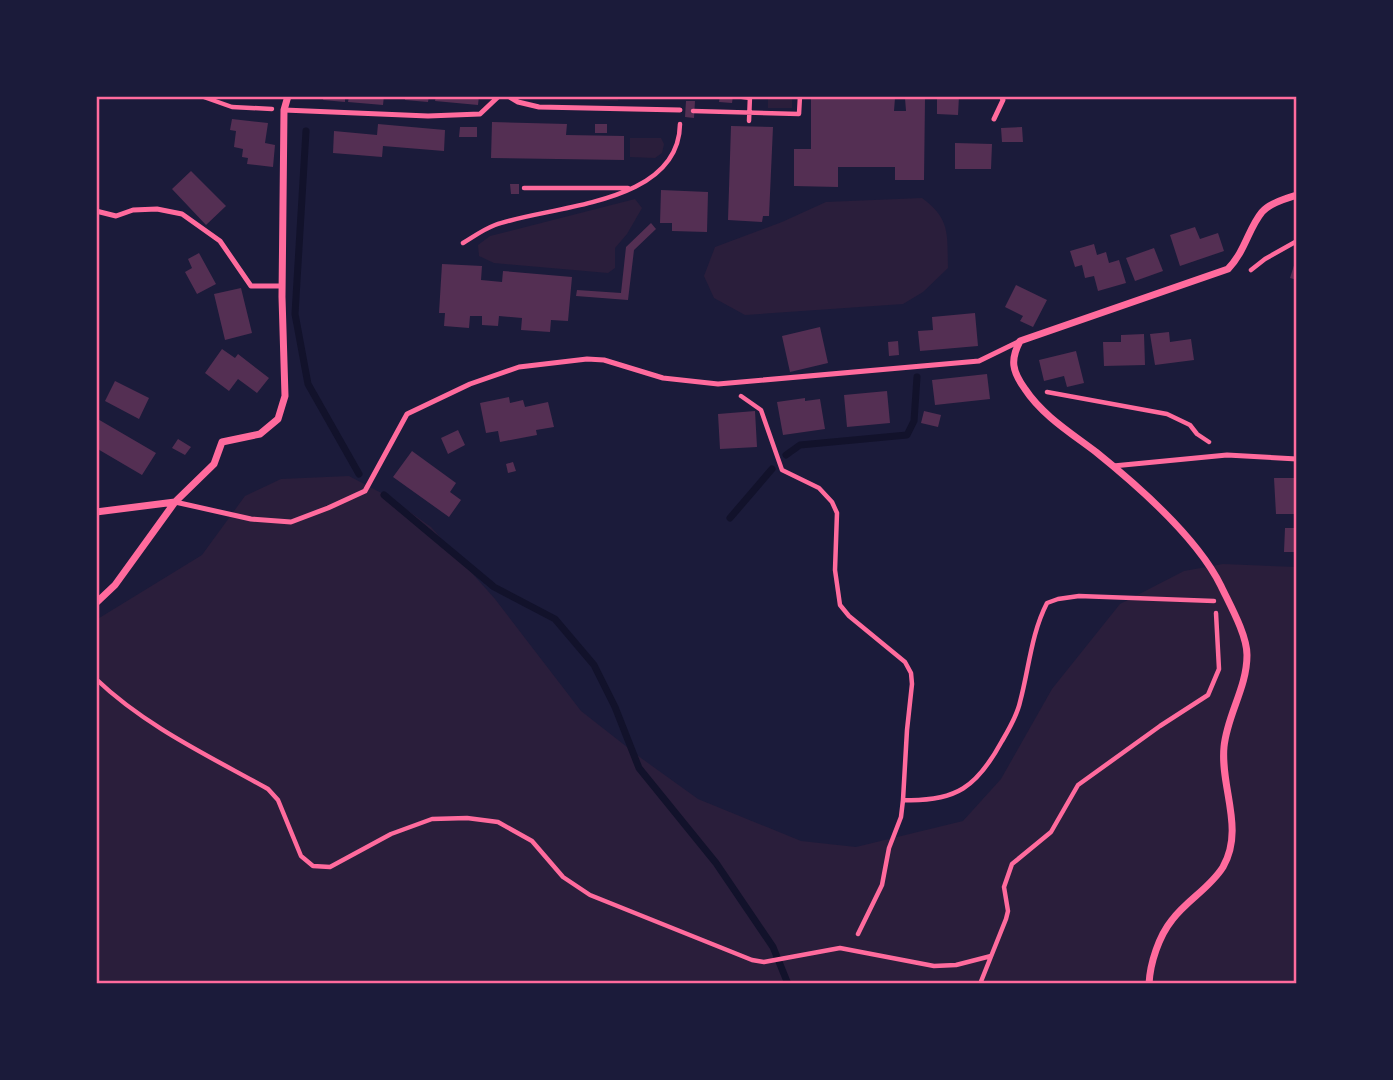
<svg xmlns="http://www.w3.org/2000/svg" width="1393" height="1080" font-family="'Nunito Sans',sans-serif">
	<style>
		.green { fill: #2a1e3b }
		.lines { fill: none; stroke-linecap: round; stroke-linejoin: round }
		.stream { stroke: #12122b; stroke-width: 7 }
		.building { fill: #542f53 }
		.path { stroke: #ff6b9d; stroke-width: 4.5 }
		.service { stroke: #ff6b9d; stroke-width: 5 }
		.minor { stroke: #ff6b9d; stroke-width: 7 }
		.neatline { fill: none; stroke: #ff6b9d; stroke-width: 2.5 }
	</style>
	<rect width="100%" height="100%" fill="#1b1b3a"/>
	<!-- green -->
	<path class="green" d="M521 96H618V101L524 98Z
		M768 96H792V108H768Z
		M630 138H661L664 144 662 153 655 158 630 157Z
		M922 198C951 219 947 235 948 268L923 292 903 304 745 315 714 298 704 276 715 247 782 222 826 202Z
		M635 199 642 208 627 234 615 248V268L608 273 494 263 479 256 478 245 490 236Z
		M349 476 389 497 431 527 495 599 581 711 641 758 698 799 801 841 856 847 963 821 1001 779 1052 689 1120 604 1184 571 1223 564 1297 567V984H96V620L202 555 245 496 281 479Z"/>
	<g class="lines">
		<!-- stream -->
		<path class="stream" d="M306 131 295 314 308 384 359 474
			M786 455 800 445 907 435 914 421 917 377
			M384 495 494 587 555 619 594 665 615 707 639 768 716 863 773 947 788 984
			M730 518 772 469"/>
	</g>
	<!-- building -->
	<path class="building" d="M324 96H345V102L323 100Z
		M349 96H384L383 105 348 102Z
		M405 96H429L428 102 405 100Z
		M436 96H479L478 105 435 101Z
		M720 96H733L732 103 719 102Z
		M937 96H959L958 115 937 114Z
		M811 97 895 98 894 111H906L905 98 925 99 924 180H895V167H838V187L794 186V149H811Z
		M686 101H695L694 118 685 117Z
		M232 119 268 123 265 143 275 145 273 167 247 164 248 158 242 157 243 149 234 147 236 131 230 130Z
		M492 122 567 124 566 135 624 136V160L491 158Z
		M378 124 445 130 444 151 383 146 382 157 333 153 334 131 377 135Z
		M595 124H607V133H595Z
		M731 126 773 127 769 216H763L762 222 728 220Z
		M460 127H477V137H459Z
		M1022 127 1023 142H1002L1001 128Z
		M955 143 992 144 991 169H955Z
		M191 171 226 206 206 225 172 189Z
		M510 184H519V194H511Z
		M661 190 708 192 707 232 672 231V223H660Z
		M651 223 656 229 634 250 628 300 576 296 577 290 621 293 626 247Z
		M1195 227 1200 239 1218 233 1224 251 1180 266 1170 235Z
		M1094 244 1097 255 1106 252 1109 263 1119 260 1126 283 1098 291 1094 276 1085 278 1082 265 1075 267 1070 251Z
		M1154 248 1163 271 1135 281 1126 258Z
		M199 253 216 284 197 294 185 272 192 268 188 259Z
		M1296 259H1297V280L1290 278Z
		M442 264 482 266 481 280 502 282 503 271 572 277 568 321 551 320 550 332 521 330 522 318 499 316 498 326 482 325V316H470L469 328 444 326 445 313H439Z
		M1016 285 1047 300 1033 327 1020 321 1023 316 1005 307Z
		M241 288 252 333 225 340 214 294Z
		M975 313 978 346 920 351 918 331 933 330 932 317Z
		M820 327 828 363 790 372 782 336Z
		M1169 332 1170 342 1191 339 1194 360 1155 365 1150 334Z
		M1144 334 1145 365 1104 366 1103 342H1121V335Z
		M898 341 899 355 889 356 888 342Z
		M222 349 235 358 238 354 269 378 257 393 238 379 229 391 205 373Z
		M1076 351 1084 383 1067 387 1064 376 1044 381 1039 360Z
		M987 374 990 399 935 405 932 380Z
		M115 381 149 398 139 419 105 401Z
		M887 391 890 423 847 427 844 395Z
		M509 397 510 403 523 400 525 407 548 402 554 427 536 430 537 435 500 442 498 431 486 433 480 403Z
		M805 398V401L820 399 825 429 783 435 777 402Z
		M755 411 757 447 720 449 718 414Z
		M924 411 941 415 938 427 921 423Z
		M96 418 156 453 142 475 96 448Z
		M458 430 465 445 448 454 441 438Z
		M178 439 191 447 185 455 172 448Z
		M412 451 456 483 450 492 461 500 449 517 393 477Z
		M513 462 516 471 508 473 506 464Z
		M1274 478H1297V514H1276Z
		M1285 528H1297V552H1284Z"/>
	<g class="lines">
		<!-- path -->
		<path class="path" d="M201 96 232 107 272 109
			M736 96 750 98
			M693 111 799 114 800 96
			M749 121 750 96
			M524 188H628
			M463 243C473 237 484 229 495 225 550 205 679 206 680 124
			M1251 270 1265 259 1297 241
			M1047 392 1167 414 1190 425 1197 434 1209 442
			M741 396 761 410 782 470 819 488 832 502 837 513 835 570 840 605 849 616 905 662 911 673 912 684 907 730 903 800C956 802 977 787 1002 741 1009 729 1017 716 1020 702 1029 669 1031 634 1047 603L1058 599 1079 596 1214 601
			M96 679C145 726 209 756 268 789L278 800 301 856 313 866 330 867 391 834 432 819 467 818 498 822 532 841 563 877 590 895 752 960 764 962 840 948 934 966 956 965 991 956
			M858 934 882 885 889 848 901 817 903 800
			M980 984 1006 919 1008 911 1004 887 1012 864 1051 832 1078 785 1160 726 1208 695 1219 669 1216 613"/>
		<!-- service -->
		<path class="service" d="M508 96 518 102 539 107 680 110
			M284 110 428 116 480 114 499 96
			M994 119 1003 100 1001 96
			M96 211 116 216 133 210 157 209 182 214 220 241 251 286H282
			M1113 466 1227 455 1297 459
			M175 502 251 519 291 522 328 508 365 491 407 414 470 384 519 367 587 359 604 360 663 378 718 384 979 361 1020 341"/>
		<!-- minor -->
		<path class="minor" d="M96 512 175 502
			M96 603 115 585 175 502 214 464 222 442 260 434 278 419 285 396 282 297 284 110 288 96
			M1149 984C1150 963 1159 936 1172 920 1187 900 1210 888 1223 867 1245 829 1220 787 1224 747 1227 715 1247 688 1247 655 1247 635 1230 605 1221 586 1198 539 1137 485 1096 452 1071 433 1042 415 1025 389 1012 371 1010 360 1020 341L1228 269C1246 250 1248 229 1262 212 1270 203 1285 199 1297 195"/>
	</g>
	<!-- border -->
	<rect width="1393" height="1080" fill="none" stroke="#1b1b3a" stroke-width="196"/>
	<rect x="98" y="98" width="1197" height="884" class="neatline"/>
</svg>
